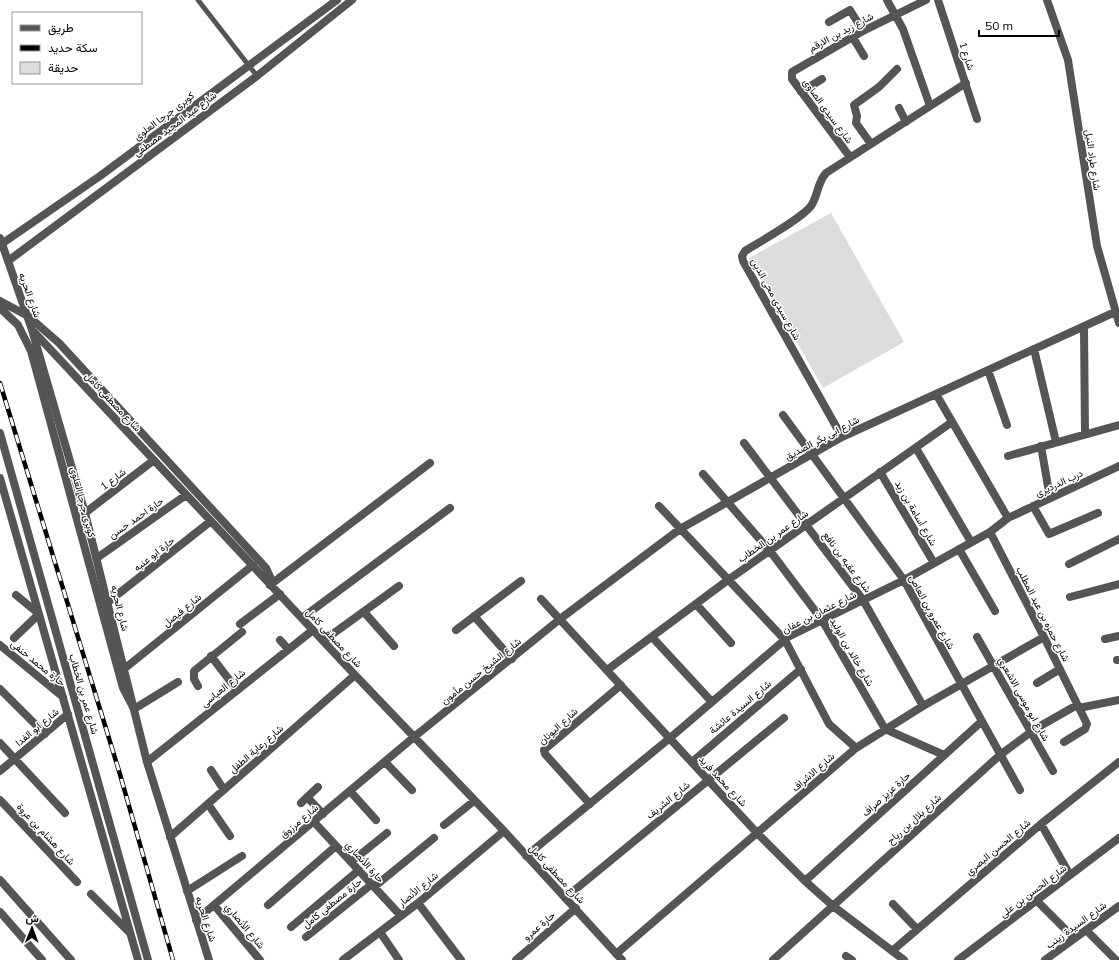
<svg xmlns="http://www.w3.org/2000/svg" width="1119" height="960" font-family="Mulish,Vazirmatn,sans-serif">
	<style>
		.green { fill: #dcdcdc }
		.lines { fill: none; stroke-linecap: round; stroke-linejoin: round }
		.service { stroke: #555; stroke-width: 5 }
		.minor { stroke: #555; stroke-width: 8 }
		.tertiary { stroke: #555; stroke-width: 8 }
		.rail-casing { stroke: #000; stroke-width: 4.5 }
		.rail { stroke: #fff; stroke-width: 3; stroke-dasharray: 9; stroke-linecap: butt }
		.labels { text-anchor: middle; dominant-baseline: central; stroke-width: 3; stroke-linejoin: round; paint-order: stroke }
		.street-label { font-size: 10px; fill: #000; stroke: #fff }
	</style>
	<rect width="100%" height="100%" fill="#fff"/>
	<!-- green -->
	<path class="green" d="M831 213 904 342 823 388 749 258Z"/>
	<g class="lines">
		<!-- service -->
		<path class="service" d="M198 0 257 76"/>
		<!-- minor -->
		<path class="minor" d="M887 0 903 29 930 106
			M938 0 977 119
			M1047 0 1068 60 1097 246 1119 323
			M829 22 850 10 863 31
			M852 36 864 56
			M801 92 822 79
			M899 108 906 122
			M871 144 856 123 857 116 854 105 879 87 897 69
			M850 157 792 79V72L863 31 926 0
			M1084 327 1085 433
			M34 332 355 675 504 831 622 960
			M1034 349 1056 442
			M988 370 1007 425
			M783 415 904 580 1020 790
			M0 433 148 960
			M842 437 743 261 742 256 745 251C761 241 801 219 811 206 818 196 817 183 826 173L966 83
			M744 443 863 600 923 706
			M1041 446 1050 498
			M916 448 971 542
			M1008 456 1119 425
			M880 472 934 563
			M703 474 770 551 822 620 885 729 944 755
			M0 478 138 960
			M659 506 785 640 829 724 856 748
			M1033 506 1049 534 1098 513
			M85 513 154 460
			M1008 518 1119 466
			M990 532 1044 637 1087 724 1085 729 1064 742
			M959 549 995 611
			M97 558 186 495
			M1069 564 1119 539
			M270 585 430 463
			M1070 597 1119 584
			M541 599 757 833 805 881 833 906 904 960
			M108 602 211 521
			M696 604 731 643
			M364 612 394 646
			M474 616 512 659
			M302 618 450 508
			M240 624 280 594
			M456 630 521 581
			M652 637 712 702
			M977 637 1053 771
			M14 638 39 614 16 595
			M1105 639 1119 636
			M280 640 288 649
			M323 641 399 586
			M0 645 63 697
			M211 656 237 690
			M1117 660H1119
			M124 669 253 565
			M607 670 728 580 952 422
			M1037 683 1060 669
			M198 686 194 679V671L242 632
			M0 689 45 734
			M1079 708 1119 700
			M134 709 178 682
			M0 743 65 813
			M147 762 313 630
			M385 762 412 790
			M692 762 801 669
			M211 770 224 790
			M0 771 68 714
			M350 791 376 820
			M307 797 323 814
			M0 800 77 882
			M301 803 318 787
			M208 804 230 836
			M590 804 545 754 544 750 621 685
			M314 822 401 916
			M1041 824 1070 875
			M444 825 474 801
			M170 837 355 675
			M526 856 670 738 788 637 904 580 990 532 1008 518 936 394
			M351 862 387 833
			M0 880 71 960
			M805 881 981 722
			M374 887 434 838
			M187 891 242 856
			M91 894 130 933
			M565 898 784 718
			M1037 901 1074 938
			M418 903 461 960
			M893 904 917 929
			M214 905 260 960
			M268 905 336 846
			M0 912 42 960
			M196 920 414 737 560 619 680 529 842 437 1115 312
			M291 927 359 870
			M1086 930 1116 960
			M380 932 399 960
			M306 937 372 884
			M892 951 1041 824 1119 762
			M616 954 856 748 923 706 1044 637
			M846 956 852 960
			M209 960 147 762 85 513 32 330 8 261 257 76 352 0
			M343 960 418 903 504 831
			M516 960 576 908
			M773 960 1000 755 1035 729 1077 705
			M958 960 1119 838
			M1045 960 1119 906"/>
		<!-- tertiary -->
		<path class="tertiary" d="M0 238 8 261
			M0 245 100 176 337 0
			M0 301 28 316 59 343 266 568 271 579 270 585
			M0 308 18 325 31 351 123 688 134 709"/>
		<defs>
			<path id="rail" d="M0 383 119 771 173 960"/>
		</defs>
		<!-- rail casing -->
		<use href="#rail" class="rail-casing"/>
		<!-- rail -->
		<use href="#rail" class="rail"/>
	</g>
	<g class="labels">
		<!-- street labels -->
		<g class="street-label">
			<text transform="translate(841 32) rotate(-28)">شارع زيد بن الارقم</text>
			<text transform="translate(967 56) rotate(72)">شارع 1</text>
			<text transform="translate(828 111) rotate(54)">شارع سيدى الصاوى</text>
			<text transform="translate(164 116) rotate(-37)">كوبرى جرجا العلوى</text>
			<text transform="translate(175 124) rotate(-37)">شارع عبد المجيد مصطفى</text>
			<text transform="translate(1093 160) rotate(82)">شارع طراد النيل</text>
			<text transform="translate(30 295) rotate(70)">شارع الحريه</text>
			<text transform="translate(776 299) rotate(61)">شارع سيدى محى الدين</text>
			<text transform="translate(113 402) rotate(47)">شارع مصطفى كامل</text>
			<text transform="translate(822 438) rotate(-28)">شارع ابى بكر الصديق</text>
			<text transform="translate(113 479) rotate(-37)">شارع 1</text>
			<text transform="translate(1059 483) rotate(-25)">درب الدرديرى</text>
			<text transform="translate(83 502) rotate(75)">كوبرى جرجا العلوى</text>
			<text transform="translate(916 513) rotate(60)">شارع أسامة بن زيد</text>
			<text transform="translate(136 518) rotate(-35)">حارة احمد حسن</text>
			<text transform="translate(773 536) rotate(-35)">شارع عمر بن الخطاب</text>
			<text transform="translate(154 554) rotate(-38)">حارة ابو عنبه</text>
			<text transform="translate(847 562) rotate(53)">شارع عقبه بن نافع</text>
			<text transform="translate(120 608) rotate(76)">شارع الحريه</text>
			<text transform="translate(182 610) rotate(-39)">شارع فيصل</text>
			<text transform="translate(819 612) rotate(-27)">شارع عثمان بن عفان</text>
			<text transform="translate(932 612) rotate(61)">شارع عمرو بن العاص</text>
			<text transform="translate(1043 614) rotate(63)">شارع حمزه بن عبد المطلب</text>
			<text transform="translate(334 638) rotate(47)">شارع مصطفى كامل</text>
			<text transform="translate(852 652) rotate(60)">شارع خالد بن الوليد</text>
			<text transform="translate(38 663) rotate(39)">حارة محمد حنفى</text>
			<text transform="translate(481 671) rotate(-39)">شارع الشيخ حسن مأمون</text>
			<text transform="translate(223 688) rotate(-39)">شارع العباسى</text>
			<text transform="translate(84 694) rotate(74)">شارع عمر بن الخطاب</text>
			<text transform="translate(1024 699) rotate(61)">شارع ابو موسى الاشعري</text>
			<text transform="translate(740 707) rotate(-40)">شارع السيدة عائشة</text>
			<text transform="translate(558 726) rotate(-42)">شارع اليونان</text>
			<text transform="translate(37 727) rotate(-40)">شارع ابو الفدا</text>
			<text transform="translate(256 749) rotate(-41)">شارع رعاية الطفل</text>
			<text transform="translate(813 772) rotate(-41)">شارع الاشراف</text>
			<text transform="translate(723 781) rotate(47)">شارع محمد فريد</text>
			<text transform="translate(886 794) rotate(-42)">حارة عزيز صراف</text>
			<text transform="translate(668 800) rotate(-39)">شارع الشريف</text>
			<text transform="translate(914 819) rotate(-42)">شارع بلال بن رباح</text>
			<text transform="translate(299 821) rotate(-40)">شارع مرزوق</text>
			<text transform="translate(46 834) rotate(47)">شارع هشام بن عروة</text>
			<text transform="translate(998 847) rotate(-40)">شارع الحسن البصري</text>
			<text transform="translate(365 862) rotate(48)">حارة الأنصاري</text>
			<text transform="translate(557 874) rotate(47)">شارع مصطفى كامل</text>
			<text transform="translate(418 889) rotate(-39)">شارع الأنصار</text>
			<text transform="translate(1033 891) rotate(-37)">شارع الحسن بن على</text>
			<text transform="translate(332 903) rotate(-39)">حارة مصطفى كامل</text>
			<text transform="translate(206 919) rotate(72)">شارع الحريه</text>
			<text transform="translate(1076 925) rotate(-36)">شارع السيدة زينب</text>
			<text transform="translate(245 926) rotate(50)">شارع الأنصاري</text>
			<text transform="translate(539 926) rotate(-41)">حارة عمرو</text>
		</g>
	</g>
	<!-- legend -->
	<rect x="12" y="12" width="130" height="72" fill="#ffffff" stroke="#999999"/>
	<rect x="20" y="25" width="20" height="6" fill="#555555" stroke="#999999"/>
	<text x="48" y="32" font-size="12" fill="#000000">طريق</text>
	<rect x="20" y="45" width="20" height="6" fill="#000000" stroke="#999999"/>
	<text x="48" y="52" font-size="12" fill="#000000">سكة حديد</text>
	<rect x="20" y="62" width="20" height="12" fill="#dcdcdc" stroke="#999999"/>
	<text x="48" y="72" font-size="12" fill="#000000">حديقة</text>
	<!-- north arrow -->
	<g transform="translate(32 928) rotate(1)" stroke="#ffffff" stroke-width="3" paint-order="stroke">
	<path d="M0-3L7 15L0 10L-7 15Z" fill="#000000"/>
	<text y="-6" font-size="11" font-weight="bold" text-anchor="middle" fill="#000000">ش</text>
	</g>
	<!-- scale -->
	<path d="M979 30v6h80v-6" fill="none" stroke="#000000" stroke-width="2"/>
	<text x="985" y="30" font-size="12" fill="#000000" stroke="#ffffff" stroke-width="3" paint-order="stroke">50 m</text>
</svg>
